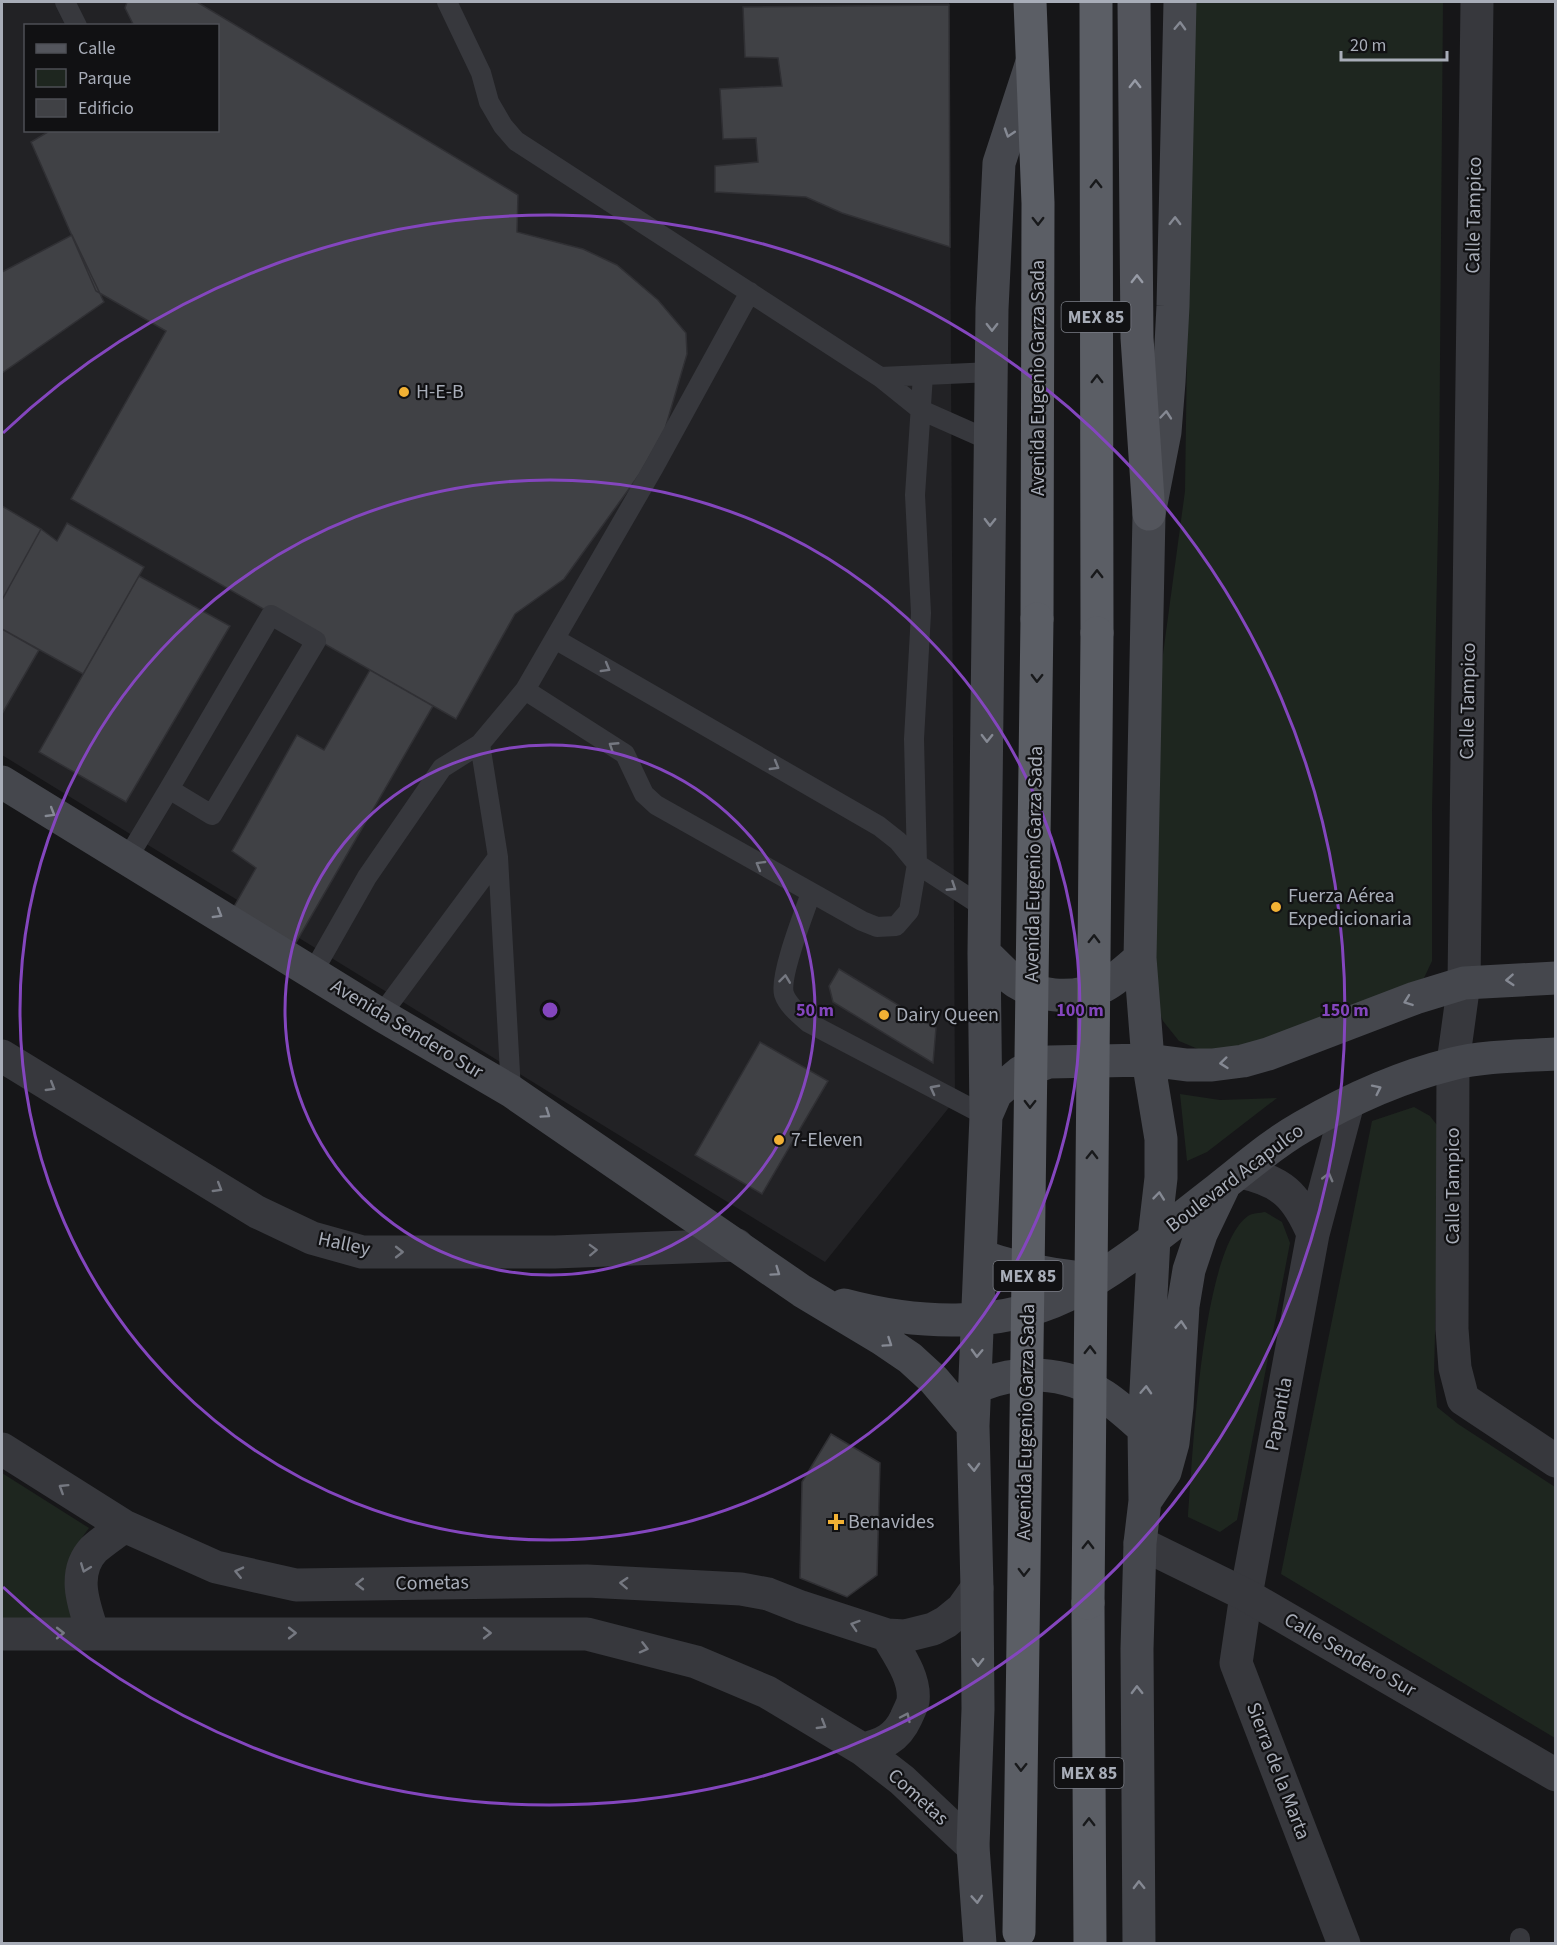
<svg xmlns="http://www.w3.org/2000/svg" width="1557" height="1945" font-family="'Source Sans 3',sans-serif">
	<style>
		.built { fill: #222225; fill-rule: evenodd }
		.green { fill: #1e261f }
		.building { fill: #404145; stroke: #303034; stroke-width: 1.5 }
		.lines { fill: none; stroke-linecap: round; stroke-linejoin: round }
		.service { stroke: #37383d; stroke-width: 20 }
		.minor { stroke: #37383d; stroke-width: 33 }
		.tertiary { stroke: #37383d; stroke-width: 33 }
		.secondary { stroke: #45474d; stroke-width: 33 }
		.primary { stroke: #53555c; stroke-width: 33 }
		.trunk { stroke: #5b5e65; stroke-width: 33 }
		.trunk-bridge { stroke: #5b5e65; stroke-width: 33 }
		.oneway { stroke: #858993 }
		.oneway2 { stroke: #979ba6 }
		.oneway3 { stroke: #18191b }
		.oneway4 { stroke: #757881 }
		.ring { fill: none; stroke: #8446be; stroke-width: 3 }
		.poi-dot { fill: #f2b134; stroke: #111113; stroke-width: 2 }
		.labels { text-anchor: middle; dominant-baseline: central; stroke-width: 4.5; stroke-linejoin: round; paint-order: stroke }
		.shield { fill: #111113; stroke: #7b7e86; stroke-width: 1.5 }
		.shield-label { font-size: 18px; font-weight: bold; fill: #a8adb8 }
		.street-label { font-size: 20px; fill: #a8adb8; stroke: #111113 }
		.poi-label { font-size: 20px; fill: #a8adb8; stroke: #111113; text-anchor: start }
		.centre { fill: #8446be; stroke: #111113; stroke-width: 3 }
		.ring-label { font-size: 18px; text-anchor: middle; font-weight: bold; fill: #8446be; stroke: #111113; stroke-width: 4.5; stroke-linejoin: round; paint-order: stroke }
	</style>
	<rect width="100%" height="100%" fill="#161618"/>
	<!-- built -->
	<path class="built" d="M2 2H949L955 1100 825 1262 2 755ZM26 26H218V130H26Z"/>
	<!-- green -->
	<path class="green" d="M1192 2H1443L1439 480 1432 812V961L1424 978 1288 1036 1210 1054 1179 1041 1163 1021 1150 987 1149 758 1185 491Z
		M1180 1094 1220 1100 1277 1098 1207 1152 1187 1161Z
		M1414 1107 1430 1116 1440 1129 1434 1374 1437 1407 1458 1424 1555 1487V1738L1281 1574 1372 1121Z
		M1265 1212 1282 1222 1290 1243 1237 1520 1220 1532 1188 1517C1193 1457 1201 1249 1248 1216 1252 1213 1260 1213 1265 1212Z
		M2 1473 89 1528C63 1561 72 1583 75 1622L2 1619Z"/>
	<!-- building -->
	<path class="building" d="M127 2H197L518 195 517 232 583 249 617 265 658 300 686 333 687 354 665 429 639 475 564 579 515 614 456 719 71 499 166 331 96 291 31 142 51 130H218V26H134L125 8Z
		M949 5 950 247 842 213 806 197 715 192V166L758 162 756 138 723 139 720 89 782 86 778 58 745 57 743 7Z
		M72 235 104 302 2 373V272Z
		M2 506 41 529 2 600Z
		M67 523 144 567 83 674 2 629V600L41 529 57 541Z
		M139 576 230 626 126 802 39 752Z
		M2 629 39 650 2 714Z
		M370 670 433 706 294 946 231 912 256 868 232 851 297 735 324 750Z
		M839 969 936 1028 933 1063 833 1002 829 986Z
		M760 1042 828 1081 762 1194 695 1155Z
		M831 1434 880 1463 877 1575 847 1597 800 1578 802 1482Z"/>
	<g class="lines">
		<!-- service -->
		<path class="service" d="M65 2 77 26
			M447 2 481 73 489 102 503 126 516 141 880 377 921 410 991 441
			M880 377 992 372
			M555 639 879 826 898 841 917 864 985 908
			M525 690 625 754 644 794 656 805 862 921 877 927 896 926 909 911 917 864 914 739 921 613 915 495 923 375
			M480 744 498 857 511 1091
			M127 859 169 789 271 615 316 641 212 815 169 789
			M811 893C804 913 779 976 784 994 788 1006 800 1015 809 1023L986 1116
			M313 972 367 877 442 768 480 744 525 690 654 467 750 292
			M381 1015 498 857
			M1520 1938V1944"/>
		<!-- minor -->
		<path class="minor" d="M1477 2 1464 983 1453 1063 1452 1329 1455 1368 1463 1399 1556 1461
			M2 1056 257 1212 312 1238 362 1252H555L737 1245
			M1240 1172C1281 1181 1296 1194 1313 1234
			M2 1449 124 1526 216 1567 296 1585 587 1581 741 1589 768 1594 801 1607 887 1635 905 1636 933 1629 946 1622 962 1609 977 1588
			M93 1633C84 1606 71 1573 94 1549 103 1541 114 1534 124 1526
			M2 1634H587L696 1662 767 1692 862 1749 902 1780 973 1847
			M862 1749C882 1745 897 1738 906 1718 908 1713 912 1706 913 1701 916 1678 898 1654 887 1635
			M1344 1944 1236 1663 1246 1595 1313 1234 1348 1103"/>
		<!-- tertiary -->
		<path class="tertiary" d="M1140 1543 1246 1595 1556 1775"/>
		<!-- secondary -->
		<path class="secondary" d="M2 782 381 1015 511 1091 802 1291 882 1339 910 1358 934 1380 973 1426
			M984 953C992 960 1000 969 1008 976 1034 998 1073 1001 1104 986 1117 979 1129 968 1140 958
			M986 1116 996 1093 1021 1072 1049 1062 1148 1060 1187 1065H1212L1243 1061 1268 1054 1415 998 1464 983 1556 978
			M981 1256C1018 1269 1056 1276 1095 1279
			M844 1305C915 1324 998 1329 1066 1296 1119 1270 1171 1225 1218 1189 1245 1168 1272 1144 1302 1127 1349 1100 1399 1077 1452 1064 1483 1056 1523 1056 1556 1054
			M975 1388C1015 1368 1067 1371 1104 1396 1119 1406 1131 1417 1144 1429
			M1146 1500 1165 1472 1173 1443 1177 1407 1183 1306 1189 1270 1201 1234 1223 1188
			M980 1944 973 1847 978 1709 977 1588 973 1426 986 1116 984 953 992 309 999 163 1032 62
			M1139 1944 1137 1649 1140 1543 1145 1501 1144 1429 1154 1238 1161 1178V1139L1148 1060 1140 958 1149 514 1165 432 1169 382 1173 306 1180 2"/>
		<!-- primary -->
		<path class="primary" d="M1134 2 1137 338 1149 514"/>
		<!-- trunk -->
		<path class="trunk" d="M1030 2 1038 203 1037 619
			M1096 2 1097 633
			M1088 1603 1090 1944"/>
		<!-- trunk-bridge -->
		<path class="trunk-bridge" d="M1088 1603 1097 633
			M1019 1932 1037 619"/>
	</g>
	<!-- one-way arrows -->
	<defs><path id="oneway-chevron" d="M-2-3.5L2.5 0L-2 3.5" fill="none" stroke-width="1.6" stroke-linecap="round" stroke-linejoin="round" transform="scale(1.5)"/></defs>
	<g class="oneway">
		<use href="#oneway-chevron" transform="translate(1180 26) rotate(-88)"/>
		<use href="#oneway-chevron" transform="translate(1009 133) rotate(108)"/>
		<use href="#oneway-chevron" transform="translate(1175 221) rotate(-89)"/>
		<use href="#oneway-chevron" transform="translate(992 327) rotate(90)"/>
		<use href="#oneway-chevron" transform="translate(1166 415) rotate(-85)"/>
		<use href="#oneway-chevron" transform="translate(990 522) rotate(91)"/>
		<use href="#oneway-chevron" transform="translate(987 738) rotate(91)"/>
		<use href="#oneway-chevron" transform="translate(51 813) rotate(31)"/>
		<use href="#oneway-chevron" transform="translate(218 914) rotate(31)"/>
		<use href="#oneway-chevron" transform="translate(1510 980) rotate(176)"/>
		<use href="#oneway-chevron" transform="translate(1408 1001) rotate(160)"/>
		<use href="#oneway-chevron" transform="translate(1224 1063) rotate(174)"/>
		<use href="#oneway-chevron" transform="translate(1377 1089) rotate(-26)"/>
		<use href="#oneway-chevron" transform="translate(546 1114) rotate(34)"/>
		<use href="#oneway-chevron" transform="translate(1159 1196) rotate(-84)"/>
		<use href="#oneway-chevron" transform="translate(776 1272) rotate(35)"/>
		<use href="#oneway-chevron" transform="translate(1181 1325) rotate(-86)"/>
		<use href="#oneway-chevron" transform="translate(888 1343) rotate(34)"/>
		<use href="#oneway-chevron" transform="translate(977 1353) rotate(92)"/>
		<use href="#oneway-chevron" transform="translate(1146 1390) rotate(-87)"/>
		<use href="#oneway-chevron" transform="translate(974 1467) rotate(88)"/>
		<use href="#oneway-chevron" transform="translate(978 1662) rotate(90)"/>
		<use href="#oneway-chevron" transform="translate(1137 1690) rotate(-91)"/>
		<use href="#oneway-chevron" transform="translate(1139 1885) rotate(-91)"/>
		<use href="#oneway-chevron" transform="translate(977 1899) rotate(86)"/>
	</g>
	<g class="oneway2">
		<use href="#oneway-chevron" transform="translate(1135 84) rotate(-90)"/>
		<use href="#oneway-chevron" transform="translate(1137 279) rotate(-90)"/>
	</g>
	<g class="oneway3">
		<use href="#oneway-chevron" transform="translate(1096 184) rotate(-90)"/>
		<use href="#oneway-chevron" transform="translate(1038 221) rotate(90)"/>
		<use href="#oneway-chevron" transform="translate(1097 379) rotate(-90)"/>
		<use href="#oneway-chevron" transform="translate(1097 574) rotate(-90)"/>
		<use href="#oneway-chevron" transform="translate(1037 678) rotate(91)"/>
		<use href="#oneway-chevron" transform="translate(1094 939) rotate(-89)"/>
		<use href="#oneway-chevron" transform="translate(1030 1104) rotate(91)"/>
		<use href="#oneway-chevron" transform="translate(1092 1155) rotate(-89)"/>
		<use href="#oneway-chevron" transform="translate(1090 1350) rotate(-89)"/>
		<use href="#oneway-chevron" transform="translate(1088 1545) rotate(-89)"/>
		<use href="#oneway-chevron" transform="translate(1024 1572) rotate(91)"/>
		<use href="#oneway-chevron" transform="translate(1021 1767) rotate(91)"/>
		<use href="#oneway-chevron" transform="translate(1089 1822) rotate(-90)"/>
	</g>
	<g class="oneway4">
		<use href="#oneway-chevron" transform="translate(606 668) rotate(30)"/>
		<use href="#oneway-chevron" transform="translate(613 746) rotate(-147)"/>
		<use href="#oneway-chevron" transform="translate(775 766) rotate(30)"/>
		<use href="#oneway-chevron" transform="translate(760 865) rotate(-150)"/>
		<use href="#oneway-chevron" transform="translate(952 887) rotate(33)"/>
		<use href="#oneway-chevron" transform="translate(785 979) rotate(-83)"/>
		<use href="#oneway-chevron" transform="translate(51 1087) rotate(31)"/>
		<use href="#oneway-chevron" transform="translate(934 1089) rotate(-152)"/>
		<use href="#oneway-chevron" transform="translate(1328 1177) rotate(-75)"/>
		<use href="#oneway-chevron" transform="translate(218 1188) rotate(31)"/>
		<use href="#oneway-chevron" transform="translate(593 1250) rotate(-2)"/>
		<use href="#oneway-chevron" transform="translate(399 1252)"/>
		<use href="#oneway-chevron" transform="translate(63 1488) rotate(-148)"/>
		<use href="#oneway-chevron" transform="translate(85 1568) rotate(111)"/>
		<use href="#oneway-chevron" transform="translate(239 1572) rotate(-167)"/>
		<use href="#oneway-chevron" transform="translate(624 1583) rotate(-177)"/>
		<use href="#oneway-chevron" transform="translate(360 1584) rotate(179)"/>
		<use href="#oneway-chevron" transform="translate(855 1625) rotate(-162)"/>
		<use href="#oneway-chevron" transform="translate(60 1633)"/>
		<use href="#oneway-chevron" transform="translate(292 1633)"/>
		<use href="#oneway-chevron" transform="translate(487 1633)"/>
		<use href="#oneway-chevron" transform="translate(644 1648) rotate(14)"/>
		<use href="#oneway-chevron" transform="translate(906 1717) rotate(-65)"/>
		<use href="#oneway-chevron" transform="translate(822 1725) rotate(31)"/>
	</g>
	<!-- distance rings -->
	<g class="ring">
		<circle cx="550" cy="1010" r="265"/>
		<circle cx="550" cy="1010" r="530"/>
		<path d="M3 433A795 795 0 1 1 3 1587"/>
	</g>
	<!-- markers -->
	<g class="poi-dot">
		<circle cx="404" cy="392" r="6"/>
		<circle cx="1276" cy="907" r="6"/>
		<circle cx="884" cy="1015" r="6"/>
		<circle cx="779" cy="1140" r="6"/>
		<path d="M833 1513h6v6h6v6h-6v6h-6v-6h-6v-6h6z"/>
	</g>
	<g class="labels">
		<!-- shield labels -->
		<g class="shield">
			<rect x="1061.5" y="302" width="69" height="30" rx="4.5"/>
			<rect x="993.5" y="1261" width="69" height="30" rx="4.5"/>
			<rect x="1054.5" y="1758" width="69" height="30" rx="4.5"/>
		</g>
		<g class="shield-label">
			<text x="1096" y="317">MEX 85</text>
			<text x="1028" y="1276">MEX 85</text>
			<text x="1089" y="1773">MEX 85</text>
		</g>
		<!-- street labels -->
		<g class="street-label">
			<text transform="translate(1474 215) rotate(-89)">Calle Tampico</text>
			<text transform="translate(1038 378) rotate(-90)">Avenida Eugenio Garza Sada</text>
			<text transform="translate(1468 701) rotate(-89)">Calle Tampico</text>
			<text transform="translate(1034 864) rotate(-89)">Avenida Eugenio Garza Sada</text>
			<text transform="translate(407 1029) rotate(31)">Avenida Sendero Sur</text>
			<text transform="translate(1235 1178) rotate(-37)">Boulevard Acapulco</text>
			<text transform="translate(1453 1186) rotate(-90)">Calle Tampico</text>
			<text transform="translate(344 1244) rotate(12)">Halley</text>
			<text transform="translate(1279 1414) rotate(-79)">Papantla</text>
			<text transform="translate(1026 1422) rotate(-89)">Avenida Eugenio Garza Sada</text>
			<text transform="translate(432 1583) rotate(-1)">Cometas</text>
			<text transform="translate(1350 1655) rotate(30)">Calle Sendero Sur</text>
			<text transform="translate(1278 1771) rotate(69)">Sierra de la Marta</text>
			<text transform="translate(918 1797) rotate(42)">Cometas</text>
		</g>
		<!-- poi labels -->
		<g class="poi-label">
			<text x="416" y="392">H-E-B</text>
			<text x="1288" y="896">Fuerza Aérea<tspan x="1288" dy="23">Expedicionaria</tspan></text>
			<text x="896" y="1015">Dairy Queen</text>
			<text x="791" y="1140">7-Eleven</text>
			<text x="848" y="1522">Benavides</text>
		</g>
	</g>
	<circle cx="550" cy="1010" r="9" class="centre"/>
	<g class="ring-label">
		<text x="815" y="1016">50 m</text>
		<text x="1080" y="1016">100 m</text>
		<text x="1345" y="1016">150 m</text>
	</g>
	<!-- border -->
	<rect width="1557" height="1945" fill="none" stroke="#a8adb8" stroke-width="6"/>
	<!-- legend -->
	<rect x="24" y="24" width="195" height="108" fill="#111113" stroke="#4d4f55" stroke-width="1.5"/>
	<rect x="36" y="44" width="30" height="9" fill="#53555c" stroke="#4d4f55" stroke-width="1.5"/>
	<text x="78" y="54" font-size="18" fill="#a8adb8">Calle</text>
	<rect x="36" y="69" width="30" height="18" fill="#1e261f" stroke="#4d4f55" stroke-width="1.5"/>
	<text x="78" y="84" font-size="18" fill="#a8adb8">Parque</text>
	<rect x="36" y="99" width="30" height="18" fill="#404145" stroke="#4d4f55" stroke-width="1.5"/>
	<text x="78" y="114" font-size="18" fill="#a8adb8">Edificio</text>
	<!-- scale -->
	<path d="M1341 51v9h106v-9" fill="none" stroke="#a8adb8" stroke-width="3"/>
	<text x="1350" y="51" font-size="18" fill="#a8adb8" stroke="#111113" stroke-width="4.5" paint-order="stroke">20 m</text>
</svg>
